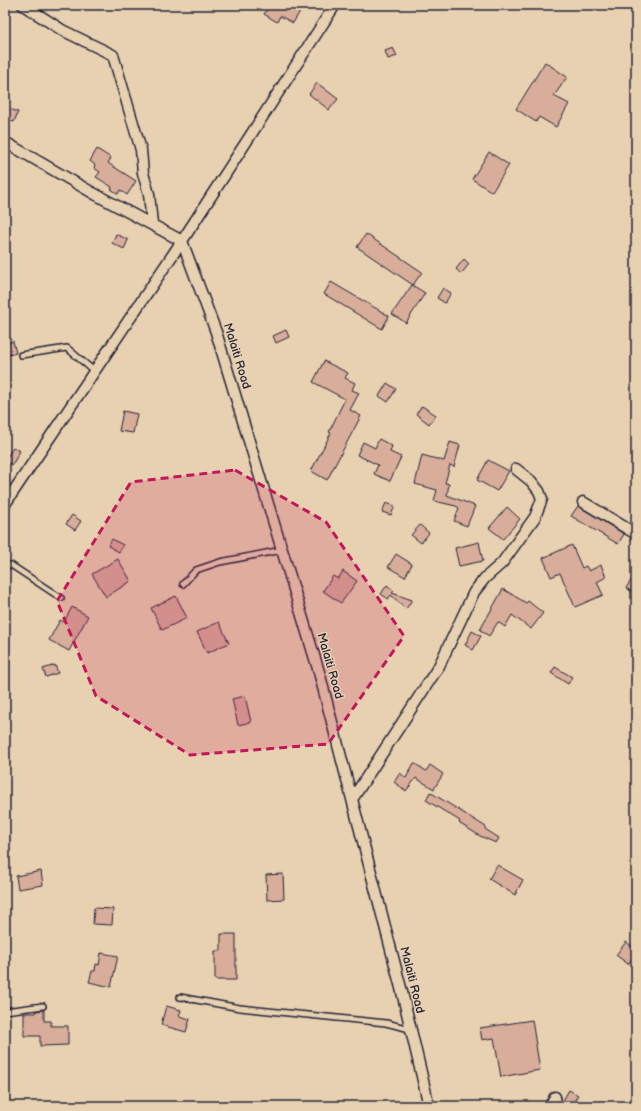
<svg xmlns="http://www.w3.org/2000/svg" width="641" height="1111" font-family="'Balsamiq Sans',sans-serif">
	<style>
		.building { fill: #d8ad99; stroke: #22223b }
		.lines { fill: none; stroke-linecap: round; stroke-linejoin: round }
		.lane-casing { stroke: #22223b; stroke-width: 8 }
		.street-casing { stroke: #22223b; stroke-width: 13 }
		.lane { stroke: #e8d1b0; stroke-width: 5 }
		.street { stroke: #e8d1b0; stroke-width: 10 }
		.marked { fill: #c2185b; fill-opacity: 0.2; stroke: #c2185b; stroke-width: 3; stroke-dasharray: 8 5; stroke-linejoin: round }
		.labels { text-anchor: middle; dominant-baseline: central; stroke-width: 3; stroke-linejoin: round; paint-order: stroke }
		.street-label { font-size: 12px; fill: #22223b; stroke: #e8d1b0 }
	</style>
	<rect width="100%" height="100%" fill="#e8d1b0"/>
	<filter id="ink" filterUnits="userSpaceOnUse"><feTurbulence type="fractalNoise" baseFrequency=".025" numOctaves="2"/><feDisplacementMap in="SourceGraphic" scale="8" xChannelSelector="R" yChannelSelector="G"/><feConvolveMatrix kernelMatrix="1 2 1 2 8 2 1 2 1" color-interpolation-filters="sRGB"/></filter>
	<g filter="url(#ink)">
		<!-- building -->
		<path class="building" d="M269 5H304L293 23 280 16 277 22 264 14Z
			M393 48 397 56 388 59 385 51Z
			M545 62 567 77 554 96 569 104 556 127 539 117 536 122 516 109Z
			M317 83 338 99 329 110 309 94Z
			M5 107 18 112 14 122 5 119Z
			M97 149 111 158 108 163 136 181 127 195 120 190 118 194 111 189 112 187 96 177 100 172 94 168 95 165 90 161Z
			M489 152 509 165 492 192 472 179Z
			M116 234 128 240 124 249 112 243Z
			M366 234 422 272 413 285 357 247Z
			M464 259 469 264 461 274 456 269Z
			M331 282 389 316 382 329 324 294Z
			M412 285 425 293 406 323 392 314Z
			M443 288 451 293 445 303 437 298Z
			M286 330 289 337 276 343 273 336Z
			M13 341 16 353 5 356V344Z
			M324 361 348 373 345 378 355 383 352 390 359 393 350 410 361 416 327 480 311 471 331 433 329 432 345 399 313 382Z
			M387 383 396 389 388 402 379 396Z
			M422 406 436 415 429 424 416 414Z
			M123 411 137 414 133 433 119 431Z
			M379 439 392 446 390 452 401 457 390 481 374 474 378 465 357 455 363 442 375 448Z
			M450 442 460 445 454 467 450 465 445 483 449 484 447 495 475 506 467 526 454 521 459 508 456 506 434 501 437 490 415 484 422 455 444 461Z
			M13 447 20 451 12 465 5 461Z
			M488 460 509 471 497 491 477 480Z
			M386 503 395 506 391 515 382 512Z
			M578 506 624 534 618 544 571 516Z
			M507 507 520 519 503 539 489 528Z
			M72 515 81 521 75 530 66 524Z
			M420 525 429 533 421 543 411 535Z
			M112 539 123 545 119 552 108 546Z
			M479 542 483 561 459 566 455 548Z
			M572 545 582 568 586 566 589 571 601 565 606 577 597 582 603 595 575 607 560 573 551 577 543 558Z
			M396 554 412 564 405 577 388 567Z
			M118 559 131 581 106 597 92 574Z
			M343 571 357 581 341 603 323 591 333 576 338 579Z
			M636 573V594L626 588Z
			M387 585 394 591 392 593 412 600 406 609 391 595 388 599 381 594Z
			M503 589 526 603 528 601 543 613 531 629 512 615 505 627 498 622 489 636 480 630Z
			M176 596 187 618 162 630 151 608Z
			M72 607 88 616 69 651 49 640 60 620 64 622Z
			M219 622 229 643 207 653 197 632Z
			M472 631 481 636 473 650 465 645Z
			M55 665 58 673 46 677 43 669Z
			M555 667 572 677 568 684 551 673Z
			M245 696 251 722 238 725 232 699Z
			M414 763 426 771 430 765 443 774 434 789 416 778 406 791 394 782 400 773 406 778Z
			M430 792 486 827 485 829 499 838 496 843 480 836 459 823 460 821 426 800Z
			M497 865 523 880 515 895 489 879Z
			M41 871 43 885 18 889 16 876Z
			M283 874 284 899 267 900 266 875Z
			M94 908 113 909 112 925 93 924Z
			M221 934H236V980H215V951H221Z
			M626 942 636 949V953L628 964 616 955Z
			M101 953 118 956 111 987 89 982 92 971H95L96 964 99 965Z
			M166 1006 181 1010 179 1016 190 1019 186 1032 161 1025Z
			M44 1010V1021H51V1026H68V1045L40 1046V1036H24V1013H36V1011Z
			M532 1020 540 1070 501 1077 494 1038 482 1040 480 1028Z
			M569 1090 578 1095 571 1106 562 1102Z"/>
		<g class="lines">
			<defs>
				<path id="lane" d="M21 355 67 348 94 371
					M5 566 11 565 61 598
					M183 584 196 570 220 562 282 550
					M180 997 240 1008 386 1023 410 1029
					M5 1011 43 1006"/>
				<path id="street" d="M23 5 62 30 113 55 141 150 143 173 149 194 152 224
					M5 142 93 193 182 241
					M182 241 216 332 319 672 402 992 429 1106
					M583 502 636 534
					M5 504 182 241 335 5
					M353 798 439 666 474 592 485 578 502 563 535 517 542 499 539 491 531 481 516 469
					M550 1106 555 1097"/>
			</defs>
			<!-- lane casing -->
			<use href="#lane" class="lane-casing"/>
			<!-- street casing -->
			<use href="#street" class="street-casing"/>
			<!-- lane -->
			<use href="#lane" class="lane"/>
			<!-- street -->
			<use href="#street" class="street"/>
		</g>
	</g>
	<!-- marked area -->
	<path class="marked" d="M235 470 326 522 404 636 328 744 190 755 96 696 57 601 131 482Z"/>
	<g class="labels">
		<!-- street labels -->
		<g class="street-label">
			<text transform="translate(237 356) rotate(73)">Malaiti Road</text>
			<text transform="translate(330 666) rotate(74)">Malaiti Road</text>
			<text transform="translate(412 980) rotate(76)">Malaiti Road</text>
		</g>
	</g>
	<!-- margin -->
	<rect width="641" height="1111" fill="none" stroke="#e8d1b0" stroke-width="20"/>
	<rect x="10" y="10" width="621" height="1091" fill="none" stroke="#22223b" stroke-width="1.5" filter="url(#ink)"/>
</svg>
